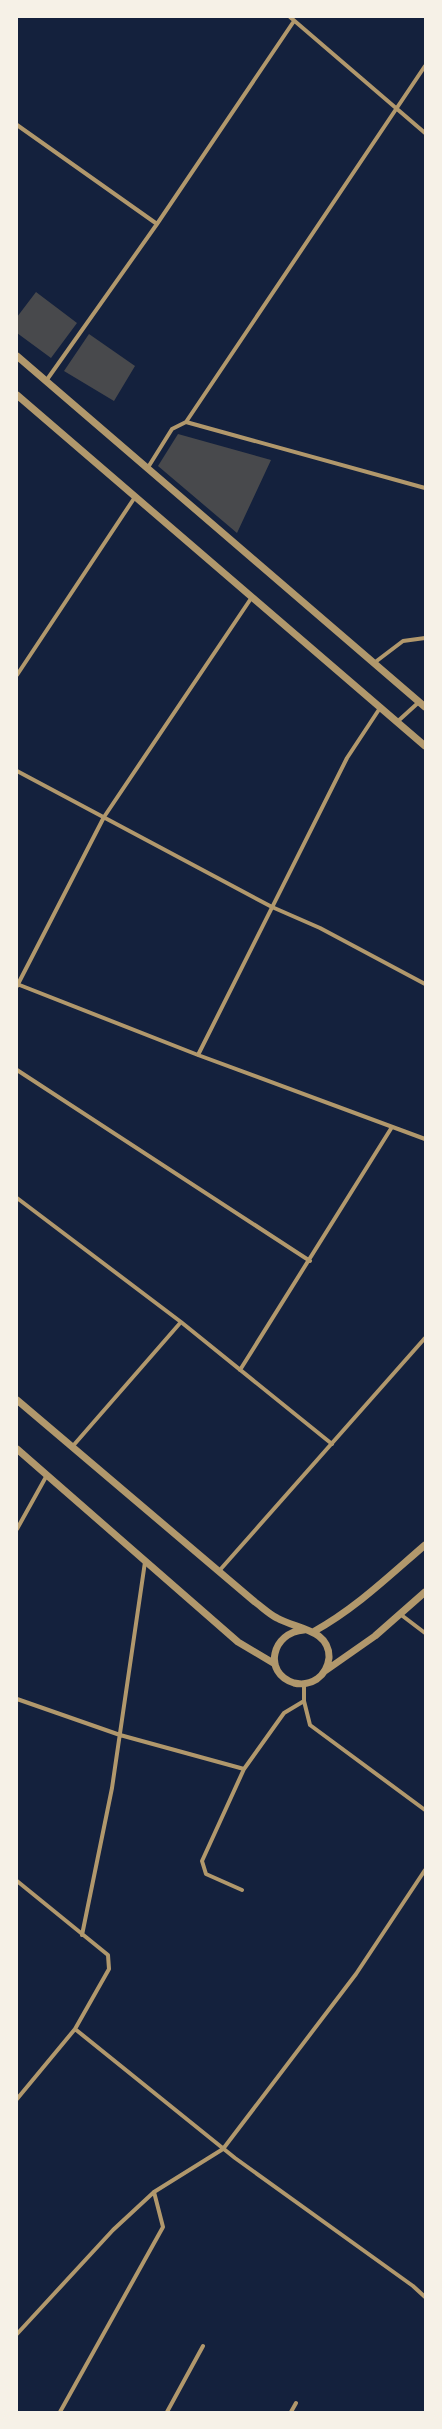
<svg xmlns="http://www.w3.org/2000/svg" width="442" height="2429" font-family="'Playfair Display',serif">
	<style>
		.building { fill: #48494c }
		.lines { fill: none; stroke-linecap: round; stroke-linejoin: round }
		.minor { stroke: #b1986c; stroke-width: 4 }
		.tertiary { stroke: #b1986c; stroke-width: 7 }
	</style>
	<rect width="100%" height="100%" fill="#14213d"/>
	<!-- building -->
	<path class="building" d="M36 292 77 323 51 358 17 333V317Z
		M89 334 135 366 114 401 64 371Z
		M178 434 271 460 237 533 158 466Z"/>
	<g class="lines">
		<!-- minor -->
		<path class="minor" d="M290 17 425 133
			M17 125 157 224
			M46 381 157 224 294 21
			M186 422 425 488
			M147 469 172 429 186 422 425 66
			M374 663 403 641 425 638
			M17 675 135 497
			M397 722 419 702
			M17 771 272 907 320 928 425 984
			M17 984 198 1055 425 1139
			M17 986 104 817 252 597
			M198 1055 347 758 380 708
			M17 1070 310 1261
			M17 1198 181 1322 332 1444
			M240 1370 392 1127
			M72 1447 181 1322
			M17 1529 47 1475
			M219 1571 425 1338
			M400 1614 425 1633
			M304 1683V1701L310 1725 425 1810
			M17 1699 120 1735 244 1769 284 1713 304 1701
			M17 1881 108 1955 109 1969 75 2029 17 2099
			M242 1890 206 1874 202 1861 244 1769
			M82 1935 112 1788 145 1562
			M75 2029 235 2158 413 2286 425 2297
			M17 2334 113 2230 154 2192 223 2149 356 1974 425 1870
			M60 2412 163 2227 154 2192
			M167 2412 203 2346
			M291 2412 296 2403"/>
		<!-- tertiary -->
		<path class="tertiary" d="M17 356 425 707
			M17 395 425 746
			M17 1400 255 1602C262 1607 269 1614 277 1618 296 1629 330 1629 329 1658 328 1666 324 1674 317 1679 311 1683 302 1685 294 1683 262 1673 272 1632 304 1630
			M17 1449 238 1642 275 1664
			M313 1632C355 1609 389 1576 425 1545
			M325 1671 375 1636 425 1592"/>
	</g>
	<!-- border -->
	<rect width="442" height="2429" fill="none" stroke="#f6f1e7" stroke-width="36"/>
</svg>
